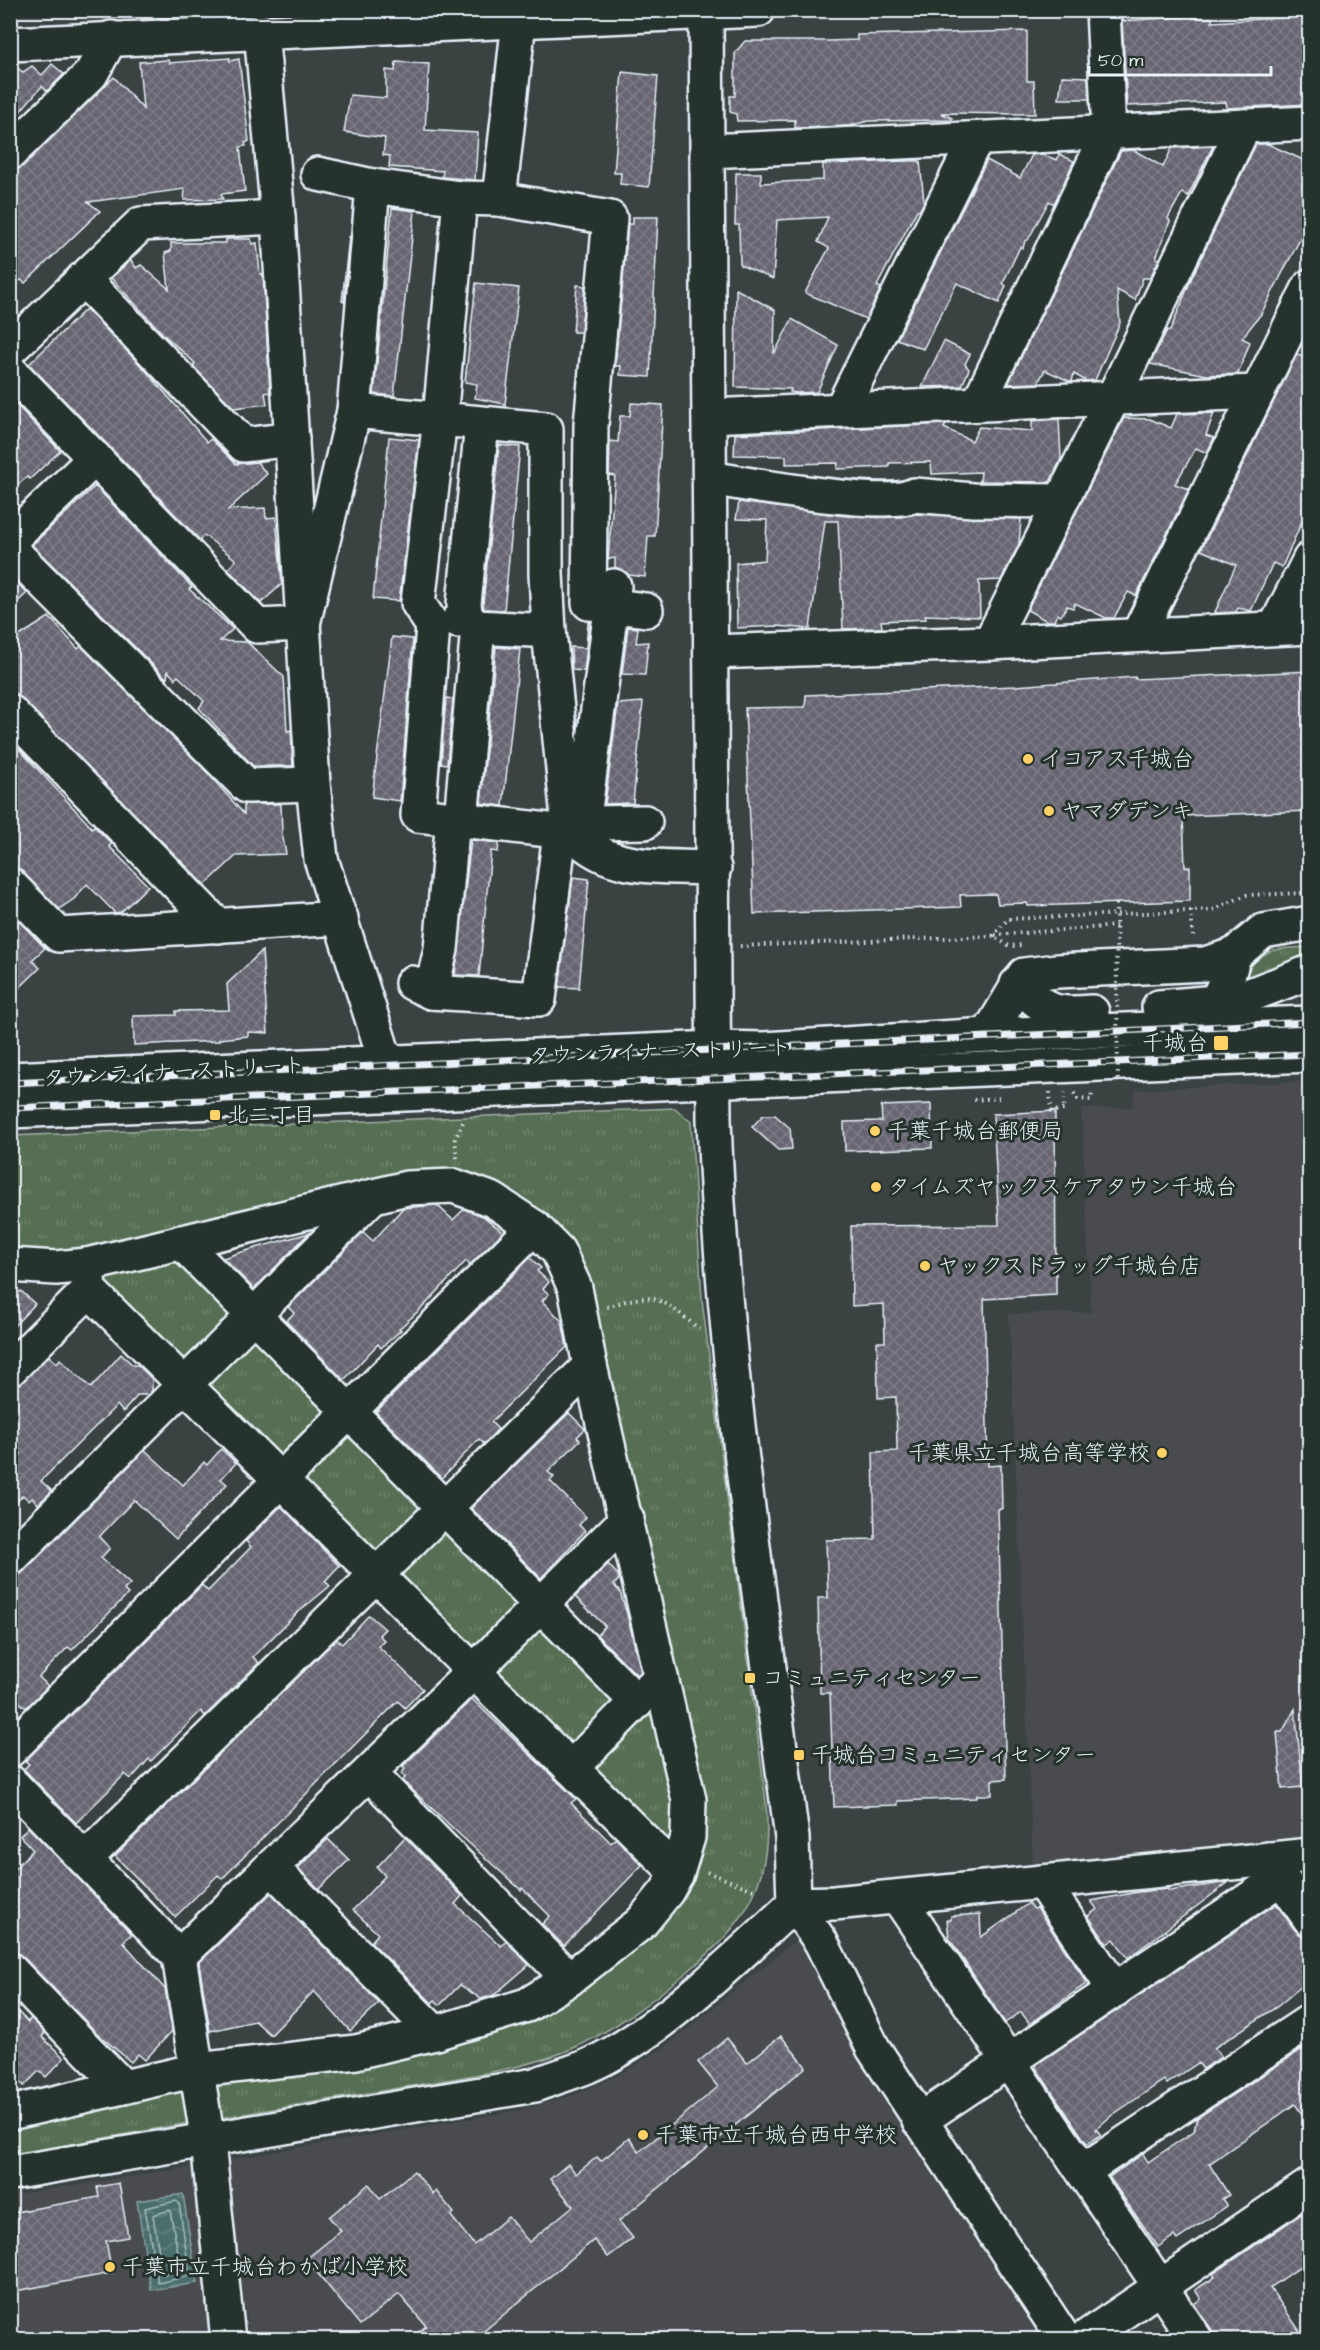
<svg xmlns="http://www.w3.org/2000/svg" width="1320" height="2350" font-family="'Architects Daughter','Klee One',sans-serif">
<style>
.built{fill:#484c50}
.grass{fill:url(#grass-tufts);stroke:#a0b0a5;stroke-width:1.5}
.park{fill:#576e52;stroke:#a0b0a5;stroke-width:1.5}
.water{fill:url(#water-waves);stroke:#89a2a4;stroke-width:1.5}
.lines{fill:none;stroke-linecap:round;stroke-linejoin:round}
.shore{stroke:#a8bdc0;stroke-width:1.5}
.building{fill:url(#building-cross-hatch);stroke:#e8f1f8;stroke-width:1.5}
.minor-casing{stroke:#e8f1f8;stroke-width:38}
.path{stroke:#e8f1f8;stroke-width:4;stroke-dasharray:1.5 4.5;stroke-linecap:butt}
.minor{stroke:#26332d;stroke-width:33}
.rail-casing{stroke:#e8f1f8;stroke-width:7}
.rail{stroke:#26332d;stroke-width:4.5;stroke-dasharray:14;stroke-linecap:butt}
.path-bridge{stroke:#e8f1f8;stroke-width:4;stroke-dasharray:1.5 4.5;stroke-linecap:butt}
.poi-dot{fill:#ffd166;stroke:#26332d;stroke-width:2}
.labels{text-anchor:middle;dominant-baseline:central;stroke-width:6;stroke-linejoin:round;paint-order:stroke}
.poi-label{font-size:22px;fill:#e8f1f8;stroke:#26332d;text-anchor:start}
.street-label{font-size:22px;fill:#e8f1f8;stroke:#26332d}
</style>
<defs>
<pattern id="grass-tufts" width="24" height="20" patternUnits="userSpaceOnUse" patternTransform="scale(1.5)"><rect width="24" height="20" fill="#576e52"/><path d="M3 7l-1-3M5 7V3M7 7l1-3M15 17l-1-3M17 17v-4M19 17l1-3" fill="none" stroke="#6f836c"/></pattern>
<pattern id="water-waves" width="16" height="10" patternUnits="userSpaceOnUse" patternTransform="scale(1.5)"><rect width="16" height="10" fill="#496e6c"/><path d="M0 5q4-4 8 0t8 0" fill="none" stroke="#638382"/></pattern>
<pattern id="building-cross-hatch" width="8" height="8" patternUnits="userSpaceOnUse" patternTransform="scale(1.5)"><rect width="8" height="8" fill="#676572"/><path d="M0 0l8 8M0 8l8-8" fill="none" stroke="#7d7c87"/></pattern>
</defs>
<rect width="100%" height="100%" fill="#3a4242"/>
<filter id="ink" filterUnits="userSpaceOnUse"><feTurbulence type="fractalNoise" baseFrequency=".0167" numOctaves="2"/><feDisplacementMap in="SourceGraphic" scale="12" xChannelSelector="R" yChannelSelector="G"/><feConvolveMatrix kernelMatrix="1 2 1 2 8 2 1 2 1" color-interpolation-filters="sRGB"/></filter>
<g filter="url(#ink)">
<g class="built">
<path d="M1309,1081V1839L1033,1869L1009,1314L1091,1312L1081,1109L1132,1107L1135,1090Z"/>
<path d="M803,1934L1052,2339H249L226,2160L520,2110L574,2095L617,2076L664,2048Z"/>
<path d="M196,2166L218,2339L11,2340V2195Z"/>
</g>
<g class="grass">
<path d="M1309,947V954L1237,987C1261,949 1266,949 1309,947Z"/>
<path d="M675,1108L691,1122L702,1300L766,1802C773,1883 747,1923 686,1973C652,2001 618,2027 578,2046C531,2068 479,2074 429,2083C359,2095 289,2106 219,2118L213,2092L221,2082L471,2038L698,1858L543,1215L499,1186L67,1253L11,1250L10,1136Z"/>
<path d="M187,1259L245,1315L189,1371L96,1281Z"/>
<path d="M257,1327L342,1411L275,1464L204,1380Z"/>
<path d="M349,1423L435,1507L383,1560L297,1483Z"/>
<path d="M447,1520L535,1604L481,1656L395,1571Z"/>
<path d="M544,1616L630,1702L576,1752L488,1668Z"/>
<path d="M648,1706L658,1708L672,1773L677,1846H663L588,1773Z"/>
<path d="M170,2088L181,2092L188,2123L11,2155V2126Z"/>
</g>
<path class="park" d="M141,11V10L293,11L142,19Z"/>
<path class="water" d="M183,2194L197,2283L151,2290L137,2201Z"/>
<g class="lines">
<g class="shore">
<path d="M176,2201L179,2203L190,2276L158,2283L145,2208Z"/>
<path d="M170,2210L181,2269L165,2274L162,2272L153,2215Z"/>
</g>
</g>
<g class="building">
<path d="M1193,16V18H1212V22L1310,16V104L1227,108L1226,102L1127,106L1122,21Z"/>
<path d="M1027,31V81H1034L1035,114L941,113L952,118V120L868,121L849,126L795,128V120L737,121L736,114L730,112V96H735V53L745,41H828L857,40V35Z"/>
<path d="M230,58V61L239,59L249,141L245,143L246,146L240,147L245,191L221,194L223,199L184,200L185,189L88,202L100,211L25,283L21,280L10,290V171L23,166L114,77L143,109L139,62L168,60L169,63Z"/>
<path d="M396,62L429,64L425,130L478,133L475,180L442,177L443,171L389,167L390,156L383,155L385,138L344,132L350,95L386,98V70L395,71Z"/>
<path d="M10,63L23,72L32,66L42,75L52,64L64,74L47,91L42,86L10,123Z"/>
<path d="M622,72L658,76L649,187L620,184L621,173H614Z"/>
<path d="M1062,76L1088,77L1089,99H1059Z"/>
<path d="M1256,144H1268L1310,163V220L1261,314L1242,338L1250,342L1238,374L1207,375L1150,364L1167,330L1170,331L1192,277Z"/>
<path d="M1213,146L1188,196L1182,193L1168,218L1170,221L1156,258L1159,259L1150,278H1143L1135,300L1117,290L1120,323L1095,380L1086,381L1074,374L1072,381H1069L1045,370L1038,383L1008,384L1121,151L1134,150L1163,167L1172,148Z"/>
<path d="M1041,154L1057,160L1059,154L1074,161L1054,204L1049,201L1028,240L1025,241L1023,248L1020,247L1003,283L1006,286L999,303L957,283L923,349L897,339L987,160L1020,178L1032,155Z"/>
<path d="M906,161H920L924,202L920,210H917L877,286L881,288L866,319L805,293L829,248L818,242L828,217L777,220L773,279L740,265L739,225H735L736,173H761V183L823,180V164Z"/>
<path d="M392,208L415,211L394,396L374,394Z"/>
<path d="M633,217H658L650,377L620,375L621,366H615L628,224H633Z"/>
<path d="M349,237H350L344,302L342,301Z"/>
<path d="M226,239H251L252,244L257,243L260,274H263L270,392L265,393L267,404L234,408L193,366L195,363L163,334L111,278L131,260L136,268L141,265L169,289L165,253L171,251V243H226Z"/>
<path d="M476,283L519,288L505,404L475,398L477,384L465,382Z"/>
<path d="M577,285L585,286L581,332H573Z"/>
<path d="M736,289L775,310L774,354L792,319L838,345L817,392L797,393L790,392L791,389L735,387Z"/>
<path d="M86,309L147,372L207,442L211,439L236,464L257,462L267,474L228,510L265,508L266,518L276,517L282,584L261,603L228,569L236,560L204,535L200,540L198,538L29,364Z"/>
<path d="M944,341L970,354L965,364L969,369L962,386L922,387Z"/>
<path d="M1297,354L1310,361V503L1282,567L1273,563L1251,611L1238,608L1236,612L1217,613L1215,612L1236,565L1201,550Z"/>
<path d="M10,398L60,451L30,479L27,477L10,492Z"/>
<path d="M631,403L663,405L655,536H648L645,577L629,575L615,567V558L608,559L615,476L609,475L610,441L618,442L620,416H630Z"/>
<path d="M1214,413L1206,435L1214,438L1207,453L1196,448L1175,484L1189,489L1136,596L1128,592L1114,618H1106L1075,603L1073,608L1067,606L1061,616L1057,614L1054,621H1047L1027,610L1124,418L1150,419L1171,428L1177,414Z"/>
<path d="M1059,419L1061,459L1050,482L980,481L981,472L932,474L931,462L889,463V467L837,469L838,463L786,464V456L734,455L735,434L946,424L944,428L972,441L979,427L1032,431V421Z"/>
<path d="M389,437L419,440L399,601L373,599Z"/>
<path d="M499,445L520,447L504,610L484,609L483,604Z"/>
<path d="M95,486L192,587L189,589L233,629L220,641L247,642L284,677L287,731L291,730L293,766H253L199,708L204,701L178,676L175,679L168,671L167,679L32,545Z"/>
<path d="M739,502L846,516L900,517L915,514L1021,519L1019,544L1001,580L979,581L980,617L925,615L926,619L881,621L882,628L843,629L838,521H825L810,629L777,626L737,628L736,563L765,560L767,520L736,519Z"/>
<path d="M10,576L27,593L10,609Z"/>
<path d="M49,617L78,649L81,646L203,768L244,814V804H281L282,833L286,854L236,856L205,885L10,688V642Z"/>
<path d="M588,622H590L584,671L572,670L571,647L586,648Z"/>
<path d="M628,627L638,628L636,643L648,642L645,675L622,674Z"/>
<path d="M392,637L413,639L400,801L372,797Z"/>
<path d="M496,647L520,649L503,806L481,803Z"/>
<path d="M1310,671V811L1183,816L1185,867H1190V901L1028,906L1027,903L998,904L996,894L960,895L961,907L754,914L745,708L805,707L806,695L1015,686L1135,677V679Z"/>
<path d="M446,698L453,699L447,764L441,763Z"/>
<path d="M643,702L633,803L605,804L618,704Z"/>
<path d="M10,739L92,828L94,826L112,844L109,846L148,886L121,912L115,913L87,884L74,899L59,909L23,872L10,865Z"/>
<path d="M471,840L499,843L498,852L491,851L479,976L455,975Z"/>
<path d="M573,877L589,879L579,988L559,987Z"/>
<path d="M10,912L45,948L32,960L40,968L10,997Z"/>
<path d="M262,951L268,1033L248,1032V1036L219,1039V1041L134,1045L133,1016L176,1015V1011L229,1010L227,984Z"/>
<path d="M931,1104L932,1148L845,1151L844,1122L882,1121L881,1106Z"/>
<path d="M1055,1111L1056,1295L984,1299L988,1466L1001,1465L1002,1509H998L1006,1779L992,1780V1795H977V1798L898,1801V1805L834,1807L830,1693H820L818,1598H828L826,1540L875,1539L873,1452L897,1451L896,1397L878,1398L877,1342H885L884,1304L852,1306L851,1226L999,1225L993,1114Z"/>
<path d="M763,1115H775L790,1128L792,1149L778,1150L752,1127Z"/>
<path d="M437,1205L453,1220L464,1209L483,1216L503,1232L470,1265L466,1261L426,1304L399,1329L401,1330L381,1348L378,1344L344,1380L286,1321L294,1313L288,1307L363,1232L373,1241L403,1208Z"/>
<path d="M309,1233L254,1289L223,1258L235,1254Z"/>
<path d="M530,1258L541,1268L537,1271L549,1282L543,1289L549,1294L542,1301L562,1321L567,1347L491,1422L498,1429L484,1444L479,1439L442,1478L376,1412Z"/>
<path d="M21,1291L35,1304L10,1330V1300Z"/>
<path d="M121,1354L133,1365H138L152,1379V1391L148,1395H138L123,1412L117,1405L41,1481L52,1491L38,1504L32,1498L29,1501L23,1495L10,1509V1465L21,1454L10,1444V1393L49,1356L57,1363L60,1359L91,1388Z"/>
<path d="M569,1413L585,1429L577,1437L580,1440L548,1472L554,1477L550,1481L586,1517L579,1525L585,1531L541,1578L471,1508Z"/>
<path d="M221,1449L236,1463L221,1479L227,1484L176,1539L134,1500L99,1537L110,1548L101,1558L130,1584L124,1590L128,1594L72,1650L68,1647L39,1677L48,1686L26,1708L10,1694V1581L23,1572L145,1450L183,1485L204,1462L207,1465Z"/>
<path d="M281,1506L339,1566L325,1581L330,1586L296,1614L253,1657L259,1663L205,1716L201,1711L151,1761L149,1759L131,1779L125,1774L76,1823L24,1769L29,1764L25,1761L202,1585L208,1591L251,1547L246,1541Z"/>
<path d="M608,1564L618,1575L619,1579L614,1585L620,1592L627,1614L641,1672L637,1675L597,1635L605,1626L575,1597Z"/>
<path d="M369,1615L385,1629L379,1635L384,1640L378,1646L423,1689L405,1708L398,1701L222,1879L218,1875L175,1917L115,1856L337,1639L342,1644Z"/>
<path d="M472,1699L576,1799L571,1803L611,1843L616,1838L642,1865L564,1946L542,1924L550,1916L522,1888L521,1890L460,1835L403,1781L405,1777L401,1774L405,1769L402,1767Z"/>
<path d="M1295,1709L1303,1787L1282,1789L1277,1732H1282Z"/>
<path d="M28,1827L132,1934L123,1942L165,1989L172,2031L145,2060L138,2054L131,2062L98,2034L23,1957L10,1952V1873L33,1850L20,1836Z"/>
<path d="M405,1837L462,1896L455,1904L501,1946L506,1941L529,1965L494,1995L481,1999L460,1985L440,2005L435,2000L432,2003L371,1942L378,1934L353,1910L385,1876L377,1867Z"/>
<path d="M328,1839L349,1860L319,1889L298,1868Z"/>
<path d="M1229,1882L1128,1958L1114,1939L1107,1944L1088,1916L1097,1909L1091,1901L1138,1892L1168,1889L1169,1891Z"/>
<path d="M271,1893L379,2003L350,2031L314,1991L271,2035L255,2021L210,2031L199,1963Z"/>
<path d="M1029,1903L1034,1909L1037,1908L1087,1983L1030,2024L1021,2012L1005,2023L949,1938L947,1920H951V1916L980,1914L981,1937Z"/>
<path d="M1276,1904L1295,1930L1310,1939V1979L1278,2006L1214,2048L1221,2057L1203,2069L1198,2063L1167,2084L1164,2080L1111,2116L1096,2129L1101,2135L1087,2144L1036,2068L1037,2064Z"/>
<path d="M10,2004L28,2022L31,2018L45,2033L42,2037L64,2058L46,2077L39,2071L24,2086L10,2072Z"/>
<path d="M781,2036L806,2067L619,2221L633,2238L608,2257L594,2240L473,2340H409L426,2326L399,2294L360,2325L306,2259L341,2231L329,2217L369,2184L380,2199L414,2171L433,2194L436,2191L454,2213L451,2216L474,2245L508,2217L529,2242L573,2206L550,2179L568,2164L576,2174L597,2157L601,2161L629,2138L639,2152L718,2087L698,2062L727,2038L747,2063Z"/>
<path d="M1310,2044V2125L1295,2104L1209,2164L1229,2195L1222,2199L1227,2206L1177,2240L1174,2236L1158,2247L1109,2177L1143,2154L1148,2162L1194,2131L1197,2118Z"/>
<path d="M119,2183L128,2237L106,2241L112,2273L10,2292V2213L99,2197L97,2187Z"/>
<path d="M1310,2208V2260L1270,2288L1306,2340H1215L1212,2330L1194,2304L1201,2299L1195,2290L1215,2277L1213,2274Z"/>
</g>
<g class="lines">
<g class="minor-casing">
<g id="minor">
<path d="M706,14L714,1119C722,1360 761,1599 792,1838L794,1904L821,1942L873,2048L1065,2340"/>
<path d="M261,31L278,217L313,784L321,859L386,1062"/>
<path d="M10,44L758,10"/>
<path d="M708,151L1310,123"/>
<path d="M10,153L91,74L111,38"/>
<path d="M318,174L373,186L460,198L499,199L610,218L591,425L589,603"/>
<path d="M460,198L440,419L418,603L433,626L418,815L566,832"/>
<path d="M499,199L519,21"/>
<path d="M83,279L244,445L292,439"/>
<path d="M10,349L141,224L278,217"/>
<path d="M10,371L257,626L303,624L354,411L373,186"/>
<path d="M978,404L1109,132L1103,10"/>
<path d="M842,408L976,139"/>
<path d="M354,411L546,429V574L549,631L569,828C605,874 660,865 714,868"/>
<path d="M709,416L1256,392"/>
<path d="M710,478C746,484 888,509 914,495L973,500L1060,501"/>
<path d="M10,540L95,458"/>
<path d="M10,549L247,786L313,784"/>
<path d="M591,603L646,610"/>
<path d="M466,619L464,604L482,424"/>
<path d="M458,621L466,619L478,627L549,631"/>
<path d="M1275,628L1310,559"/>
<path d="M1138,635L1310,286"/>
<path d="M990,643L1113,398L1244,126"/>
<path d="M711,652L990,643L1310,627"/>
<path d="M10,712L218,926"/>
<path d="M461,820L478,627"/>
<path d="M583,825L614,586"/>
<path d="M10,885L59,935L341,918"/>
<path d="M412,983L431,992L539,999L559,841L569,828L595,823L645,822"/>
<path d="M1017,984C1048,1011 1051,1016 1092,1012"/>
<path d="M431,992L441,949L453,819"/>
<path d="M1216,1002L1245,997L1310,972"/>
<path d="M1159,1007L1216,1002L1228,977L1234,955"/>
<path d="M988,1035L1024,975L1057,971L1205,964L1234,955L1263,931L1310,923"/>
<path d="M10,1079L715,1048L764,1049L988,1035L1310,1023"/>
<path d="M10,1111L1310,1055"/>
<path d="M181,1242L637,1702"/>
<path d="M10,1265L56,1268L87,1265L407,1188L454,1186L493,1200L534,1227L558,1251L575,1288L590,1366L689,1800L688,1837L677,1873L667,1891L641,1923L569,1979L527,2005L435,2033L356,2052L197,2070L10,2113"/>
<path d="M87,1265L89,1290L677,1873"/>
<path d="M10,1369L89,1290"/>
<path d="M10,1559L372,1197"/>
<path d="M10,1750L534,1227"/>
<path d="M571,1768L651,1687"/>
<path d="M369,1773L569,1979"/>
<path d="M10,1782L179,1956L208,2142L228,2340"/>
<path d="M85,1859L590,1366"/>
<path d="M1268,1859L1310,1919"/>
<path d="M271,1867L435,2033"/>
<path d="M1042,1882L1115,1990"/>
<path d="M898,1897L1196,2340"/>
<path d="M179,1956L474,1671L627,1519"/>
<path d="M10,1970L123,2087"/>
<path d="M919,2121L1281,1878"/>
<path d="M1083,2171L1310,2021"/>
<path d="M10,2173L535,2085C553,2078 571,2073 588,2066C658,2035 737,1957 794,1904L834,1903L1310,1855"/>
<path d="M1082,2340L1310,2185"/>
</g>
</g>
<g class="path">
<path d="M1191,911L1193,936"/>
<path d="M995,935L1117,926"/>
<path d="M993,936L1008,919L1213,910L1246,895L1305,893"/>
<path d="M740,946L993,936L1009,946L1021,945"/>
<path d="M1050,1092L1051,1111L1064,1110L1065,1092"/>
<path d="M1074,1093L1078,1099L1091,1100L1092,1092"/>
<path d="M974,1100L999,1098"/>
<path d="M457,1158L455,1139L464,1120"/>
<path d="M607,1307C655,1290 661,1298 699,1329"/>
<path d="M707,1872L756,1891"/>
</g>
<use href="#minor" class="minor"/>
<g class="rail-casing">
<g id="rail">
<path d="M10,1083L1310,1022"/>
<path d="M10,1108L1310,1054"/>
</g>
</g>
<use href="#rail" class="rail"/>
<path class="path-bridge" d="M1116,904L1118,1082"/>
</g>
</g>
<g class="poi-dot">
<circle cx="1028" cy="759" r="6"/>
<circle cx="1049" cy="811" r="6"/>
<rect x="1213" y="1035" width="16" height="16" rx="3"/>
<rect x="209" y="1109" width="12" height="12" rx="3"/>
<circle cx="875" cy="1131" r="6"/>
<circle cx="876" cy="1187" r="6"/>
<circle cx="925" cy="1266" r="6"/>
<circle cx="1162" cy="1453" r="6"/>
<rect x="744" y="1672" width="12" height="12" rx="3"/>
<rect x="793" y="1749" width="12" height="12" rx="3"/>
<circle cx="643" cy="2135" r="6"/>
<circle cx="110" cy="2267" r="6"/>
</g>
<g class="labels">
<g class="poi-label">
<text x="1040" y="759">イコアス千城台</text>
<text x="1061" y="811">ヤマダデンキ</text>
<text x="1208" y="1043" text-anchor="end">千城台</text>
<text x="227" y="1115">北二丁目</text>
<text x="887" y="1131">千葉千城台郵便局</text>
<text x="888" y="1187">タイムズヤックスケアタウン千城台</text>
<text x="937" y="1266">ヤックスドラッグ千城台店</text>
<text x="1150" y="1453" text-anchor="end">千葉県立千城台高等学校</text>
<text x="762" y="1678">コミュニティセンター</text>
<text x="811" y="1755">千城台コミュニティセンター</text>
<text x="655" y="2135">千葉市立千城台西中学校</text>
<text x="122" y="2267">千葉市立千城台わかば小学校</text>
</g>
<g class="street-label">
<text transform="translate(660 1052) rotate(-2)">タウンライナーストリート</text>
<text transform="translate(174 1072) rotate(-3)">タウンライナーストリート</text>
</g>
</g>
<rect width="1320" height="2350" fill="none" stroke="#26332d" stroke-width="36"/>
<rect x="18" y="18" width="1284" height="2314" fill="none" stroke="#e8f1f8" stroke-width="2" filter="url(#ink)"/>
<path d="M1089 66v9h182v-9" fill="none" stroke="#e8f1f8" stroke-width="3"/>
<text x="1098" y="66" font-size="18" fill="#e8f1f8" stroke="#26332d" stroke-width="4.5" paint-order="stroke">50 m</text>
</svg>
